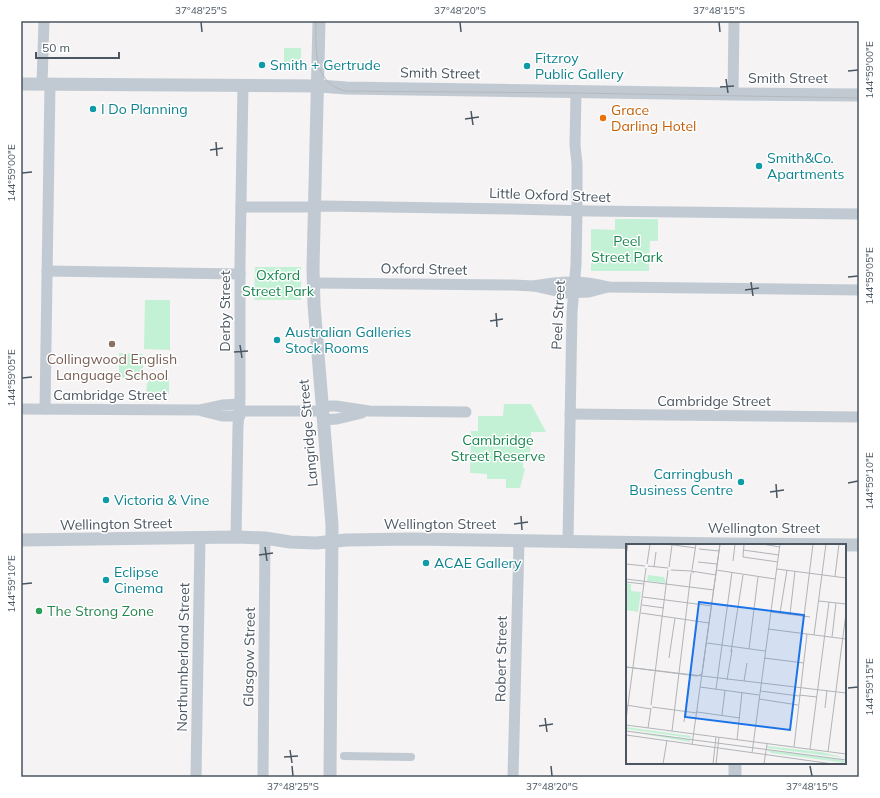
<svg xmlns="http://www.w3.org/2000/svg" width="880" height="798" font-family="Mulish,sans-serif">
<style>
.green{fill:#c3f1d5}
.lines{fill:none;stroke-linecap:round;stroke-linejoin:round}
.pedestrian{stroke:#c1cad2;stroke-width:8}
.minor{stroke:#c1cad2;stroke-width:11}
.tertiary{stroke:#c1cad2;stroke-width:13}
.tram{stroke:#b5b8bd;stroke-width:1}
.ticks{fill:none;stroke:#4a5661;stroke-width:1.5}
.culture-dot{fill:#0f9aa8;stroke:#fff;stroke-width:1.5}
.food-dot{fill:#e8710a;stroke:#fff;stroke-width:1.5}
.education-dot{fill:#8d6e63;stroke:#fff;stroke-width:1.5}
.leisure-dot{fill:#2e9e5b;stroke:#fff;stroke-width:1.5}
.labels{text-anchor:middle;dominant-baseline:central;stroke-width:3;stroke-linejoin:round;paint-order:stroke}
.culture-label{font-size:14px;fill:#0d838f;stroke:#fff;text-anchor:start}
.street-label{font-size:14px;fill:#4a5661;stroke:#fff}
.food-label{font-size:14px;fill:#c56008;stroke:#fff;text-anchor:start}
.park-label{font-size:14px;fill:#17864f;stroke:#fff}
.education-label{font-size:14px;fill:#785e54;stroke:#fff}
.leisure-label{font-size:14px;fill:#27864d;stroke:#fff;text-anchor:start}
.inset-road{fill:none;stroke:#b1b4b9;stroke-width:1}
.view{fill:#1a73e8;fill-opacity:0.15;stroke:#1a73e8;stroke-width:2}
.inset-edge{fill:none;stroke:#4a5661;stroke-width:2}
.neatline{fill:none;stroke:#4a5661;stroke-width:1.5}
.ticks-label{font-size:10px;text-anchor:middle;fill:#4a5661}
</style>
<rect width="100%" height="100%" fill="#f5f3f3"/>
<g class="green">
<rect x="284" y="48" width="17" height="22"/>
<path d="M615,219H658V241H650L649,271H591V229L615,230Z"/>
<path d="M255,267H301V300H254Z"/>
<path d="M145,300H170V350L144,349Z"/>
<path d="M119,353L143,354V378H119Z"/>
<path d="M151,376L169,377V394H146L147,384Z"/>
<path d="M504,404H531L546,432H531L530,458H523V468L525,469L520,488H506V479H487V474L470,473L471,431H478V416H503Z"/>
</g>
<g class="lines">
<path class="pedestrian" d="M344,756L411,757"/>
<g class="minor">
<path d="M42,84L44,21"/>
<path d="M733,94L734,21"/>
<path d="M241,207H315L323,206L512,209L590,211L859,214"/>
<path d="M47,271L240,274"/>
<path d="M314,283L513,285L534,286L565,293L589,292L608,287"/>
<path d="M534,286C562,281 580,280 609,287L859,290"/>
<path d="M322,406H336L369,411L466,412"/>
<path d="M21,409L199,410L222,405L240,404"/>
<path d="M45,409L50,84"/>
<path d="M202,411L222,416H240"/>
<path d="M240,411H322"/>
<path d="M570,414L859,417"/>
<path d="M323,420L337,419L362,413"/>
<path d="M236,537L238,426L240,397V261L243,85"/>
<path d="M568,541L572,312L576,265L577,211V164L575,145L576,91"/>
<path d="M196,777L200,538"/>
<path d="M263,777L265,538"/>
<path d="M513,777L519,541"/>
</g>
<g class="tertiary">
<path d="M319,21L313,268L314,305L332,525L330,777"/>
<path d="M21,84L319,86L346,88L733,94L859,95"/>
<path d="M21,540L236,537L265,538L290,542L316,543L346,540L412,539L723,544L859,545"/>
<path d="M735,763V777"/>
</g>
<path class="tram" d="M316,21C316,49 312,82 345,91L577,93L859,98"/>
</g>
<path class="ticks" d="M201,22L202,32M460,22L461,32M719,22L720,32M848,71L858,70M726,79L728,93M720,87L734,86M471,111L473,125M465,119L479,117M216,142L217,156M210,150L223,148M22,173L32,172M848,277L858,276M751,282L753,296M745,290L759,288M496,313L497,327M490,321L503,319M240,345L242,358M234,352L248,351M22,378L32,377M848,483L858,481M776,484L777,498M770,492L784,490M521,516L522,530M514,524L528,522M265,547L267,561M259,555L273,553M22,584L32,583M848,688L858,687M545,718L547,732M539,726L553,724M290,750L292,763M284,757L298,756M292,766L293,776M551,766L552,776M810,766L812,776"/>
<g class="culture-dot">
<circle cx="262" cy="65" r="4"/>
<circle cx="527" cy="66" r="4"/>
<circle cx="93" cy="109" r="4"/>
<circle cx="759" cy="166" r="4"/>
<circle cx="277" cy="340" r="4"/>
<circle cx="741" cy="482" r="4"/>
<circle cx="106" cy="500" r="4"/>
<circle cx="426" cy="563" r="4"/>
<circle cx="106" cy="580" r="4"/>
</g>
<circle class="food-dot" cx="603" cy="118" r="4"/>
<circle class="education-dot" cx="112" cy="344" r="4"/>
<circle class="leisure-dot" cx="39" cy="611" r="4"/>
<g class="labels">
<g class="culture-label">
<text x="535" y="58">Fitzroy<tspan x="535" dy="16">Public Gallery</tspan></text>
<text x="270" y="65">Smith + Gertrude</text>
<text x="101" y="109">I Do Planning</text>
<text x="767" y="158">Smith&amp;Co.<tspan x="767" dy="16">Apartments</tspan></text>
<text x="285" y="332">Australian Galleries<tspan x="285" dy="16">Stock Rooms</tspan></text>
<text x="733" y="474" text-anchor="end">Carringbush<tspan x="733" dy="16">Business Centre</tspan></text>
<text x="114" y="500">Victoria &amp; Vine</text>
<text x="434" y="563">ACAE Gallery</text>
<text x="114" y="572">Eclipse<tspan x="114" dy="16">Cinema</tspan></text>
</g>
<g class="street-label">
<text transform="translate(440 73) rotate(1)">Smith Street</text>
<text x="788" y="78">Smith Street</text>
<text transform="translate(550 195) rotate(2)">Little Oxford Street</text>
<text transform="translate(424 269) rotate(1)">Oxford Street</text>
<text transform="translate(225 311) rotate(-90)">Derby Street</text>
<text transform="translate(558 315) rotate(-87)">Peel Street</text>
<text x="110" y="395">Cambridge Street</text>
<text x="714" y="401">Cambridge Street</text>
<text transform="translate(308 433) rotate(-95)">Langridge Street</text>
<text transform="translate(116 524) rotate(-1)">Wellington Street</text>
<text x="440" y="524">Wellington Street</text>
<text x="764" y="528">Wellington Street</text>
<text transform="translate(183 657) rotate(-89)">Northumberland Street</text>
<text transform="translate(249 657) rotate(-89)">Glasgow Street</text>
<text transform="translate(501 659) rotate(-89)">Robert Street</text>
</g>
<g class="food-label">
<text x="611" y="110">Grace<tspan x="611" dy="16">Darling Hotel</tspan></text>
</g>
<g class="park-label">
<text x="627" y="241">Peel<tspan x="627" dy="16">Street Park</tspan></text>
<text x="278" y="275">Oxford<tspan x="278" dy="16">Street Park</tspan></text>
<text x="498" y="440">Cambridge<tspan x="498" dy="16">Street Reserve</tspan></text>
</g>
<g class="education-label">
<text x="112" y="359">Collingwood English<tspan x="112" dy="16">Language School</tspan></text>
</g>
<g class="leisure-label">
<text x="47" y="611">The Strong Zone</text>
</g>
</g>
<g transform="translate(626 544)">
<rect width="220" height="220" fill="#f5f3f3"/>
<path d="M22,31L38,33L40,39L21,37ZM0,39L5,40V47L15,48L12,68L0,66ZM0,183L65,192V194L0,185ZM0,187L57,194L64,196V198ZM141,202L195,208L220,214L141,204ZM141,206L217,216L220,219L145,209Z" fill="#c3f1d5"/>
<path class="inset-road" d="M40,0L70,4M118,0L117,13L152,18M136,0L154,3M73,5L93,7M117,6L153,11M0,12L2,0M107,17L109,0M72,18L91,20M0,20L19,22M21,20L24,0M22,22L42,24M28,23L30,8M43,23L46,1M151,25L220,34M45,26L65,27M66,26L70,0M90,26L149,35M68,29L65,27L90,31M209,32L213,0M0,35L88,46M0,38L18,40M17,53L86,62M193,57L220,60M16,61L38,64M145,68L184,73M15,69L83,79M154,69L161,26M164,70L169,27M178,72L187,0M142,85L220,95M188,91L200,0M206,93L210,59M81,99L139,107M123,105L132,33M105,108L117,31M43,114L49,74M138,114L178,119M0,123L220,149M0,123L71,132L76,130L94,0M101,136L106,106M118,137L121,119M74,143L133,151M90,145L106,28M134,147L173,152M173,151L191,153M133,155L172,161M0,161L25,165M25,161L42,26M26,163L71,169M199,164L201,146M71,168L114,174M96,171L99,146M0,176L20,24M58,178L71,77M0,181L220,210M22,184L25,164M0,187L220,216M46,187L65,29M0,191L207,220M111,196L116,148M66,201L94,0M168,203L181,90M184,205L203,58M202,208L220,69M126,209L154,0M37,220L41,196M87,220L90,193M90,220L93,193M138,220L141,200"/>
<path class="view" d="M73,58L178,71L164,186L59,173Z"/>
<rect width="220" height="220" class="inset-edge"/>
</g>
<rect width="880" height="798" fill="none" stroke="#ffffff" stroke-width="44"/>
<path d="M36 52v6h83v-6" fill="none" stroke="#4a5661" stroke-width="2"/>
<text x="42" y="52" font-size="12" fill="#4a5661" stroke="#ffffff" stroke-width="3" paint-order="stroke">50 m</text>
<rect x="22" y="22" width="836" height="754" class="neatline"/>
<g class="ticks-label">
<text x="201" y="14">37°48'25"S</text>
<text x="460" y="14">37°48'20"S</text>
<text x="719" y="14">37°48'15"S</text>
<text transform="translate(869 70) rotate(-90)" y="4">144°59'00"E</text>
<text transform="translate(11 173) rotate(-90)" y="4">144°59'00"E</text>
<text transform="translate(869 276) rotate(-90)" y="4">144°59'05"E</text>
<text transform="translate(11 378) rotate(-90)" y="4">144°59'05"E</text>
<text transform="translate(869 481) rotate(-90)" y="4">144°59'10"E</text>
<text transform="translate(11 584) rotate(-90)" y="4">144°59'10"E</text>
<text transform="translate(869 687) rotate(-90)" y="4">144°59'15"E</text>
<text x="293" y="790">37°48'25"S</text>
<text x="552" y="790">37°48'20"S</text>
<text x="812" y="790">37°48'15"S</text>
</g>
</svg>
